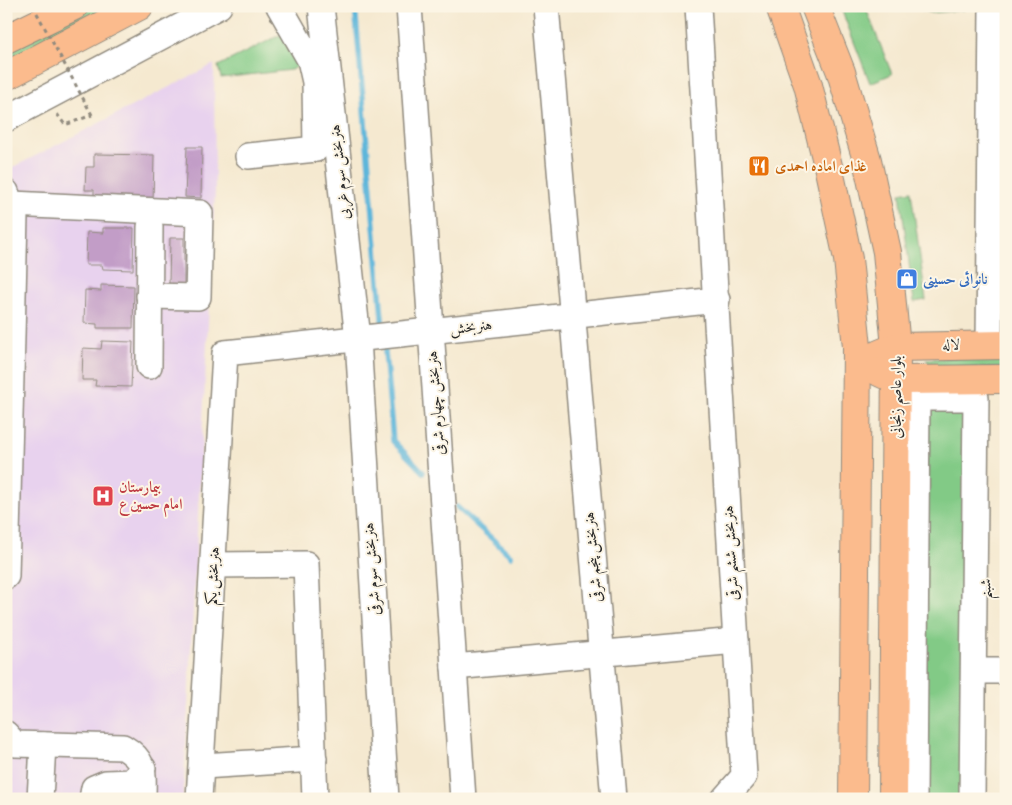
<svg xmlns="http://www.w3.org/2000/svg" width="1012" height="805" font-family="'IM FELL Double Pica',Amiri,serif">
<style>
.built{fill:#e8d2ee}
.green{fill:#82ca86;stroke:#567a58}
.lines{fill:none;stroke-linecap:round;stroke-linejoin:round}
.stream{stroke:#5db6da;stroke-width:5.5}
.building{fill:#c29dc7}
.minor-casing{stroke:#908a7e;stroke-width:28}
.major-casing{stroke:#908a7e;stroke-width:30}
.path{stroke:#908a7e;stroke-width:3;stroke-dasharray:4 4;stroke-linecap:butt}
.minor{stroke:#fff;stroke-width:25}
.major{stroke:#fbbb8d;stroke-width:28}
.path-bridge{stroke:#908a7e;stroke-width:3;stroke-dasharray:4 4;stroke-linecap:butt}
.labels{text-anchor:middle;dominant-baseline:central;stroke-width:4;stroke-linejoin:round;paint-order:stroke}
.food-label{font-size:15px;font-weight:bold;fill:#c56008;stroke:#fcf5e5;text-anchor:start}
.street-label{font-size:15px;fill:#2b2b2b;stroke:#fcf5e5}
.shop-label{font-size:15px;font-weight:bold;fill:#366cbe;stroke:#fcf5e5;text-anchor:start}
.health-label{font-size:15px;font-weight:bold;fill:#be3a42;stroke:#fcf5e5;text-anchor:start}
</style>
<rect width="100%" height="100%" fill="#fcf5e5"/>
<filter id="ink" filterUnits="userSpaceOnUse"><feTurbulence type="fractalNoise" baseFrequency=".02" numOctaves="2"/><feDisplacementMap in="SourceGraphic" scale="10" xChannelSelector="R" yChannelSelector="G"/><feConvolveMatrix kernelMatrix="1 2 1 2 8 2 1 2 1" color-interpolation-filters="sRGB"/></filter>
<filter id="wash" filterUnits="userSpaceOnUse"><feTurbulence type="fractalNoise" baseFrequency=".0096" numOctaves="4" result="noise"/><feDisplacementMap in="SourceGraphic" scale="20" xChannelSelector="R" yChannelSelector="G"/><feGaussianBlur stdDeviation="1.12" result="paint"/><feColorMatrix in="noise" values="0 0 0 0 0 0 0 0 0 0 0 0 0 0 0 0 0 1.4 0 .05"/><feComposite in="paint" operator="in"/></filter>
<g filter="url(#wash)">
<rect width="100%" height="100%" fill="#f5e9d0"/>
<path class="built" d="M214,64L215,192L183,799H6V171Z"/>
<g class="green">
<path d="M88,6H116L6,63V49Z"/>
<path d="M840,6H865L892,74L870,83Z"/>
<path d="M913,6H964V10L931,13Z"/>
<path d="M284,33L302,64L291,70L221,78L218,66Z"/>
<path d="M911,191L926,300L914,302L900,193Z"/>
<path d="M1006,355V368H932L926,359Z"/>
<path d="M927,406H971L967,799H923Z"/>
</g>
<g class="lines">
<g class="stream">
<path d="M355,6L383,329"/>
<path d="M384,341L393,441L423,472"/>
<path d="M457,507L511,556"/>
</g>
</g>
<g id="blocks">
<g class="building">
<path d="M187,147H202L201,198L185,197Z"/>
<path d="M94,154L154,155L153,201L94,199V190H85L86,167H94Z"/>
<path d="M103,228H134L133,270L103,269L102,265H86L87,232L103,233Z"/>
<path d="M170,238H184V285L169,284Z"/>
<path d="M101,285L134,286L133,328H97V324L84,323L85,290L101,291Z"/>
<path d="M102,341L133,342L131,387L95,386L96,380H82L83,348L101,349Z"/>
</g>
</g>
</g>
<g filter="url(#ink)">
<use href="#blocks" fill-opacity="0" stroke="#908a7e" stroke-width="1"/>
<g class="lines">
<g class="minor-casing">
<g id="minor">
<path d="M321,6L358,339L386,799"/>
<path d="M409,6L463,799"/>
<path d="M546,6L614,799"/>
<path d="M698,6L744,776L724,799"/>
<path d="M6,119L219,6"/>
<path d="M248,156L316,149L315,82L310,60L279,6"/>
<path d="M6,192L15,216L6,576"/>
<path d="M12,204L200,213L198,297L149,296"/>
<path d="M989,344L992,6"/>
<path d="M149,366L150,227"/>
<path d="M214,565L306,564L315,799"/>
<path d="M454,667L736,641"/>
<path d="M985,671H1006"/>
<path d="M6,734L15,744L123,747C147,761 143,773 143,799"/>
<path d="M203,766L314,759"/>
<path d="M40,799L43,745"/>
<path d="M92,799L94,788L106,783L132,782L143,768"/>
<path d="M199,799L225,353L717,300"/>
<path d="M914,799L917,398H976L972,799"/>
</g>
</g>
<g class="major-casing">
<g id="major">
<path d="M780,6L808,85L829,170L848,259L857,347L853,799"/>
<path d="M815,6L841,72L867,160L887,252L896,347L893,799"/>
<path d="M6,39L74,6"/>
<path d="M6,76L139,6"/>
<path d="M879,354L896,347L1006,345"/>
<path d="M879,372L896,380L1006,379"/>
</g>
</g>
<path class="path" d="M57,114L65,125L92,115"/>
<use href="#minor" class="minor"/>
<use href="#major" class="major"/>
<path class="path-bridge" d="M33,6L92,115"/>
</g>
</g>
<defs>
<g id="restaurant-square" transform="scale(1.125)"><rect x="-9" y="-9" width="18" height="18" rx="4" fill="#e8710a" stroke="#fcf5e5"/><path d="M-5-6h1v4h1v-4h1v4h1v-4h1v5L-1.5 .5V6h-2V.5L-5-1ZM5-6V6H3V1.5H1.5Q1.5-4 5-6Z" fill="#fff"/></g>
<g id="shop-square" transform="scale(1.125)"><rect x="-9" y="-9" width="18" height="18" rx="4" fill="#3f7fe0" stroke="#fcf5e5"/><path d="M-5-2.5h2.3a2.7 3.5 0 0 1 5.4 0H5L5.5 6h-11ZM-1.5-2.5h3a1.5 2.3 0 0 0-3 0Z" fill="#fff"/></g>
<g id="hospital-square" transform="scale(1.125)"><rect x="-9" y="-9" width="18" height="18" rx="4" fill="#e0444e" stroke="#fcf5e5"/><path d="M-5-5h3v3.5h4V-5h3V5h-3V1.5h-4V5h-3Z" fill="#fff"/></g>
</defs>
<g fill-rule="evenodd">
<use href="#restaurant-square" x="759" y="166"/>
<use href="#shop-square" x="907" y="279"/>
<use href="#hospital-square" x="103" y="496"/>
</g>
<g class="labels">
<g class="food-label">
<text x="775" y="166">غذای اماده احمدی</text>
</g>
<g class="street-label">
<text transform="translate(340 172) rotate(-96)">هنربخش سوم غربی</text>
<text transform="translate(471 327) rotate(-6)">هنربخش</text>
<text transform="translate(951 345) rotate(-2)">لاله</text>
<text transform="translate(896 397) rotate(-90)">بلوار عاصم زنجانی</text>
<text transform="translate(436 403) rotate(-94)">هنربخش چهارم شرقی</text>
<text transform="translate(731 553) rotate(-93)">هنربخش ششم شرقی</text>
<text transform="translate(593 557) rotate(-95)">هنربخش پنجم شرقی</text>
<text transform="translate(372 569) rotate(-94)">هنربخش سوم شرقی</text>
<text transform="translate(213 576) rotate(-87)">هنربخش یکم</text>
<text transform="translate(986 589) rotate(-89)">شبنم</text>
</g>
<g class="shop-label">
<text x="923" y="279">نانوائی حسینی</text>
</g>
<g class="health-label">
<text x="119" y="487">بیمارستان<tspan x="119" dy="17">امام حسین ع</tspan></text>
</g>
</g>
<rect width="1012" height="805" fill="none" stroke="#fcf5e5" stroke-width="25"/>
</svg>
